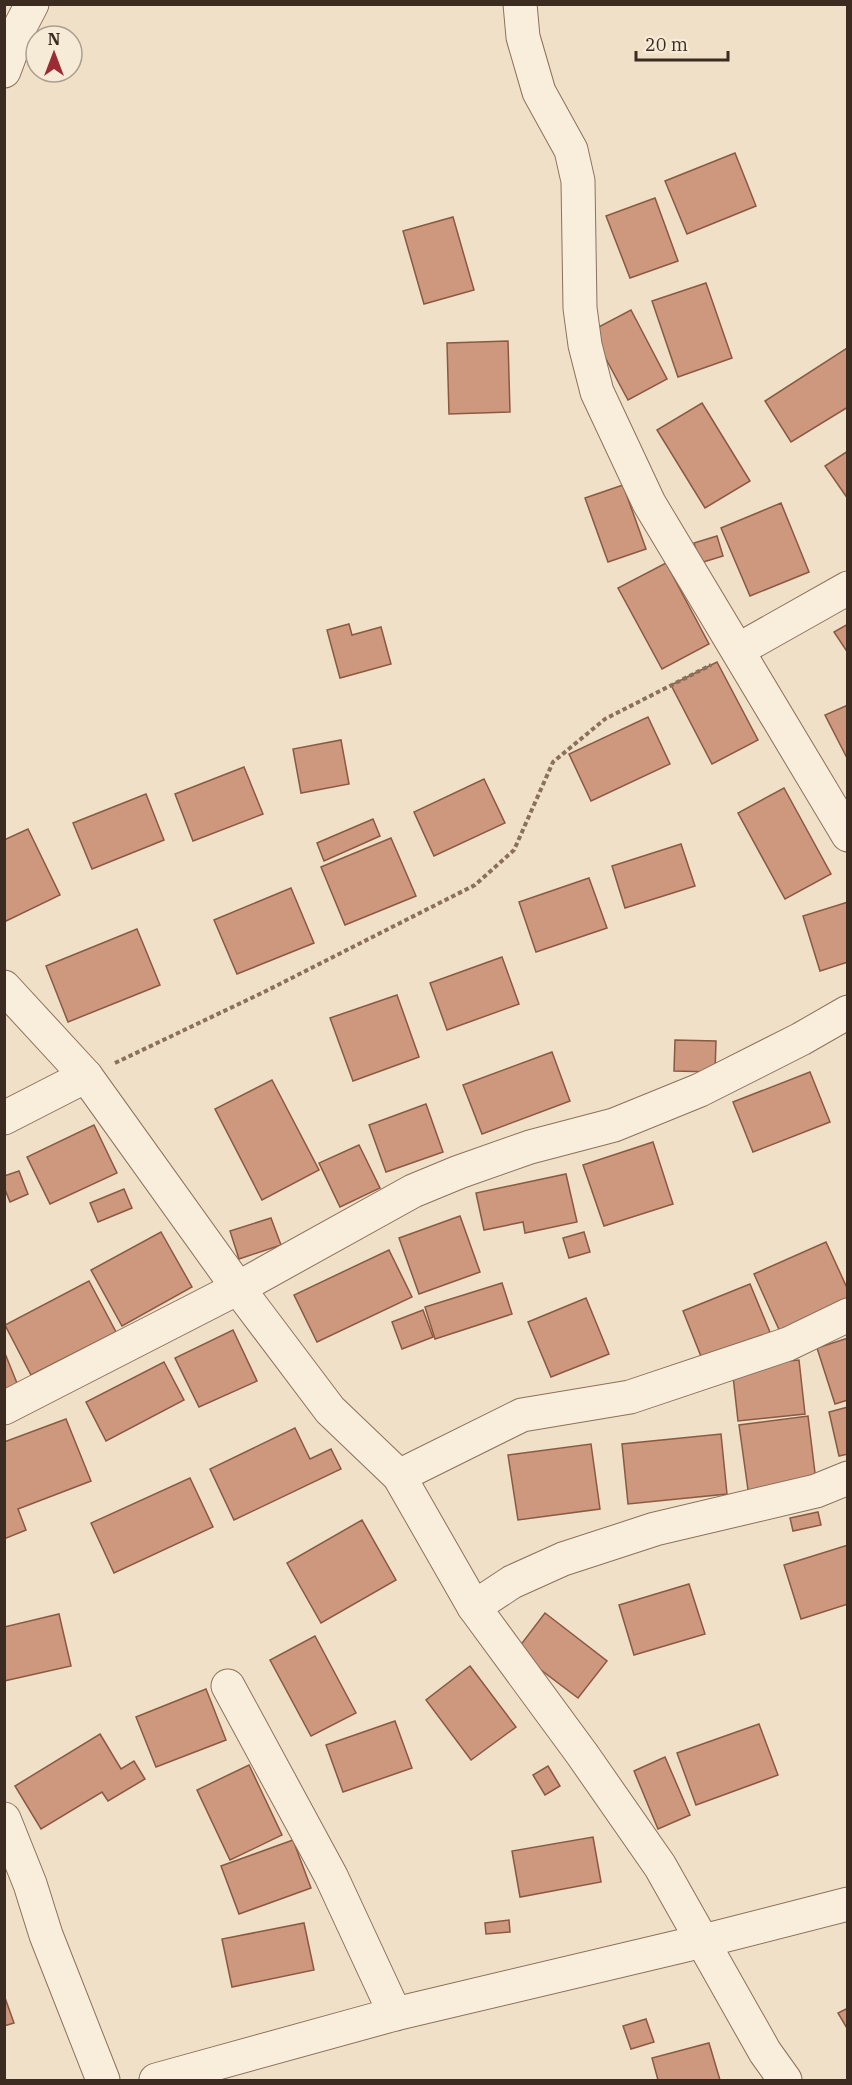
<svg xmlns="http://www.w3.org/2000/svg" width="852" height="2085" font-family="'IBM Plex Serif',serif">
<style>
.building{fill:#cd987d;stroke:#8b5942;stroke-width:1.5}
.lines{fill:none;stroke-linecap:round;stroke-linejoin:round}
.minor-casing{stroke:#8b715c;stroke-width:35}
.path{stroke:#8b715c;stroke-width:4;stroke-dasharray:4.5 3;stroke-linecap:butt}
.minor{stroke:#f9eedb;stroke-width:33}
</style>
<rect width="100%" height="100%" fill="#efe0c7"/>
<g class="building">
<path d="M735,153L756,206L687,234L665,181Z"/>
<path d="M655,198L678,261L630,278L606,216Z"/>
<path d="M453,217L474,290L424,304L403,231Z"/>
<path d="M706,283L732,358L678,377L652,301Z"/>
<path d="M631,310L667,379L628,400L591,331Z"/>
<path d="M508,341L510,412L449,414L447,343Z"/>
<path d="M847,348L848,407L791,442L765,401Z"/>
<path d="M702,403L750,481L705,508L657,430Z"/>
<path d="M848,451V499L825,466Z"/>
<path d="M623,485L646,549L608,562L585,498Z"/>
<path d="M781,503L809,572L750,596L721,528Z"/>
<path d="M717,536L723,556L700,563L694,543Z"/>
<path d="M666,563L709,644L662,669L618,588Z"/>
<path d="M349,624L352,635L381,627L391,664L340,678L327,630Z"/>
<path d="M848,624V653L834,632Z"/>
<path d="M717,662L758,740L712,764L671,685Z"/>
<path d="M848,705V760L825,715Z"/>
<path d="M648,717L670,764L591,801L569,754Z"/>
<path d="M341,740L349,784L301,793L293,749Z"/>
<path d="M244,767L263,814L193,841L175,794Z"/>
<path d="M484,779L505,823L434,856L414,812Z"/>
<path d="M784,788L831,874L785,899L738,813Z"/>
<path d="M146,794L164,840L92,869L73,823Z"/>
<path d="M373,819L380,836L324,861L317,843Z"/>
<path d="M28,829L60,895L4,922V840Z"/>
<path d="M391,838L416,896L345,925L321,867Z"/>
<path d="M681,844L695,886L625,908L612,866Z"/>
<path d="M589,878L607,928L536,952L519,902Z"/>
<path d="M291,888L314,943L237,974L214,920Z"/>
<path d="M848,902V962L820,971L803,916Z"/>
<path d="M137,929L160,985L68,1022L46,966Z"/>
<path d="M502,957L519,1004L447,1030L430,983Z"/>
<path d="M397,995L419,1057L353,1081L330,1018Z"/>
<path d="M675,1040L716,1041L715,1072L674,1071Z"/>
<path d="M552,1052L570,1101L482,1134L463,1085Z"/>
<path d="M810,1072L830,1122L753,1152L733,1102Z"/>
<path d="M272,1080L319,1170L262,1200L215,1109Z"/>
<path d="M426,1104L443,1152L386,1172L369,1125Z"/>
<path d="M94,1125L117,1173L50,1204L27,1157Z"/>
<path d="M653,1142L673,1204L604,1226L583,1165Z"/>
<path d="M359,1145L380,1188L340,1207L319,1163Z"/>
<path d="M19,1171L28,1194L10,1202L4,1187V1176Z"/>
<path d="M566,1174L577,1222L525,1233L523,1222L484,1230L476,1193Z"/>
<path d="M124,1189L132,1208L98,1222L90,1203Z"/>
<path d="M460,1216L480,1272L419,1294L399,1238Z"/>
<path d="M271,1218L281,1245L239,1259L230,1231Z"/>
<path d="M161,1232L192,1287L122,1326L91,1270Z"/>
<path d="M584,1232L590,1252L569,1258L563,1238Z"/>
<path d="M826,1242L848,1290V1304L781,1334L754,1274Z"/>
<path d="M389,1250L412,1297L317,1342L294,1295Z"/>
<path d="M89,1281L116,1332L31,1375L5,1325Z"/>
<path d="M502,1283L512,1314L435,1339L425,1307Z"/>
<path d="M750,1284L772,1337L704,1364L683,1311Z"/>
<path d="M586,1298L609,1354L551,1377L528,1322Z"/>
<path d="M423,1310L433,1337L402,1349L392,1322Z"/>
<path d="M233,1330L257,1381L199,1407L175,1358Z"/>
<path d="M848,1338V1400L835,1404L817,1348Z"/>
<path d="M4,1351L19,1388L4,1394Z"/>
<path d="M799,1360L805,1414L738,1421L732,1367Z"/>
<path d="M164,1362L184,1400L106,1441L86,1402Z"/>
<path d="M848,1407V1454L839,1456L829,1412Z"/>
<path d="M808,1416L816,1481L748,1490L739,1425Z"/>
<path d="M66,1419L91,1481L18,1509L26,1530L4,1539V1442Z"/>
<path d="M295,1428L310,1459L331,1449L341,1469L234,1520L210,1469Z"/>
<path d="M721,1434L727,1494L628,1504L622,1444Z"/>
<path d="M591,1444L600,1509L518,1520L508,1455Z"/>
<path d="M190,1478L213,1527L114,1573L91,1523Z"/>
<path d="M818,1512L821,1525L793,1531L790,1518Z"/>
<path d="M362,1520L396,1580L321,1623L287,1563Z"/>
<path d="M848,1545V1604L801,1619L784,1565Z"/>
<path d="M689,1584L705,1634L634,1655L619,1605Z"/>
<path d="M545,1613L607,1661L578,1698L516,1651Z"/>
<path d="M59,1614L71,1666L4,1681V1627Z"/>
<path d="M315,1636L356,1713L311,1736L270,1660Z"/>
<path d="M470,1666L516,1727L471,1760L426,1700Z"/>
<path d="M206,1689L226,1740L156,1767L136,1717Z"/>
<path d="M395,1721L412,1768L343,1792L326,1745Z"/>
<path d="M759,1724L778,1775L696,1805L677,1753Z"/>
<path d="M100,1734L121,1769L134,1761L145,1779L108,1801L102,1792L41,1829L15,1786Z"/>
<path d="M665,1757L690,1815L658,1829L634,1771Z"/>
<path d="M249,1765L282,1835L230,1860L197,1790Z"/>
<path d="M548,1766L560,1786L545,1795L533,1775Z"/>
<path d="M593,1837L601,1882L520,1897L512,1851Z"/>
<path d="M293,1840L311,1888L239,1914L221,1866Z"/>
<path d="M509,1920L510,1932L486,1934L485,1923Z"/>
<path d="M304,1923L314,1970L232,1987L222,1939Z"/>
<path d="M4,1995L14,2023L4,2026Z"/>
<path d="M848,2008V2030L838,2013Z"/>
<path d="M646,2019L654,2042L631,2049L623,2026Z"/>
<path d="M709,2043L720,2080H658L652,2058Z"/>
</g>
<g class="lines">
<g class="minor-casing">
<g id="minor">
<path d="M520,4L523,37L539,92L571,150L578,181L580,308L585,345L597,392L649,503L848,835"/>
<path d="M4,71L21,25L32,4"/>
<path d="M738,650L848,588"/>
<path d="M4,987L86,1076L238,1288L330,1410L399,1476L474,1607L582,1754L660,1866L765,2052L785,2080"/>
<path d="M4,1118L86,1076"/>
<path d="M4,1408L238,1288L413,1191L459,1172L530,1147L614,1125L700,1090L801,1039L848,1012"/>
<path d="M399,1476L522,1415L630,1397L788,1344L848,1315"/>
<path d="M474,1607L512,1582L563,1559L655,1529L816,1491L848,1478"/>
<path d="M228,1686L331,1876L395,2014"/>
<path d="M4,1819L30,1884L46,1935L103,2080"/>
<path d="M156,2080L395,2014L703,1941L848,1904"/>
</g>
</g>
<path class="path" d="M115,1063L264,992L475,885L514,850L553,762L605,719L711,665"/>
<use href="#minor" class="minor"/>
</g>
<rect width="852" height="2085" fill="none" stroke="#3c2b20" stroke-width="12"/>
<g transform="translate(54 54)"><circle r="28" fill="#f6ebd7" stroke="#ac9e8e" stroke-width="1.5"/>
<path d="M0-4.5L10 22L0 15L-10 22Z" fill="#9b2b35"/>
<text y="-9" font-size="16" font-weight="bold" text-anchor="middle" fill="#3c2b20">N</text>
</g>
<path d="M636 51v9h92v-9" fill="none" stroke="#3c2b20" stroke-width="3"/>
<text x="645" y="51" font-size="18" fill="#3c2b20" stroke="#f6ebd7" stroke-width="4.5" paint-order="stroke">20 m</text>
</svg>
